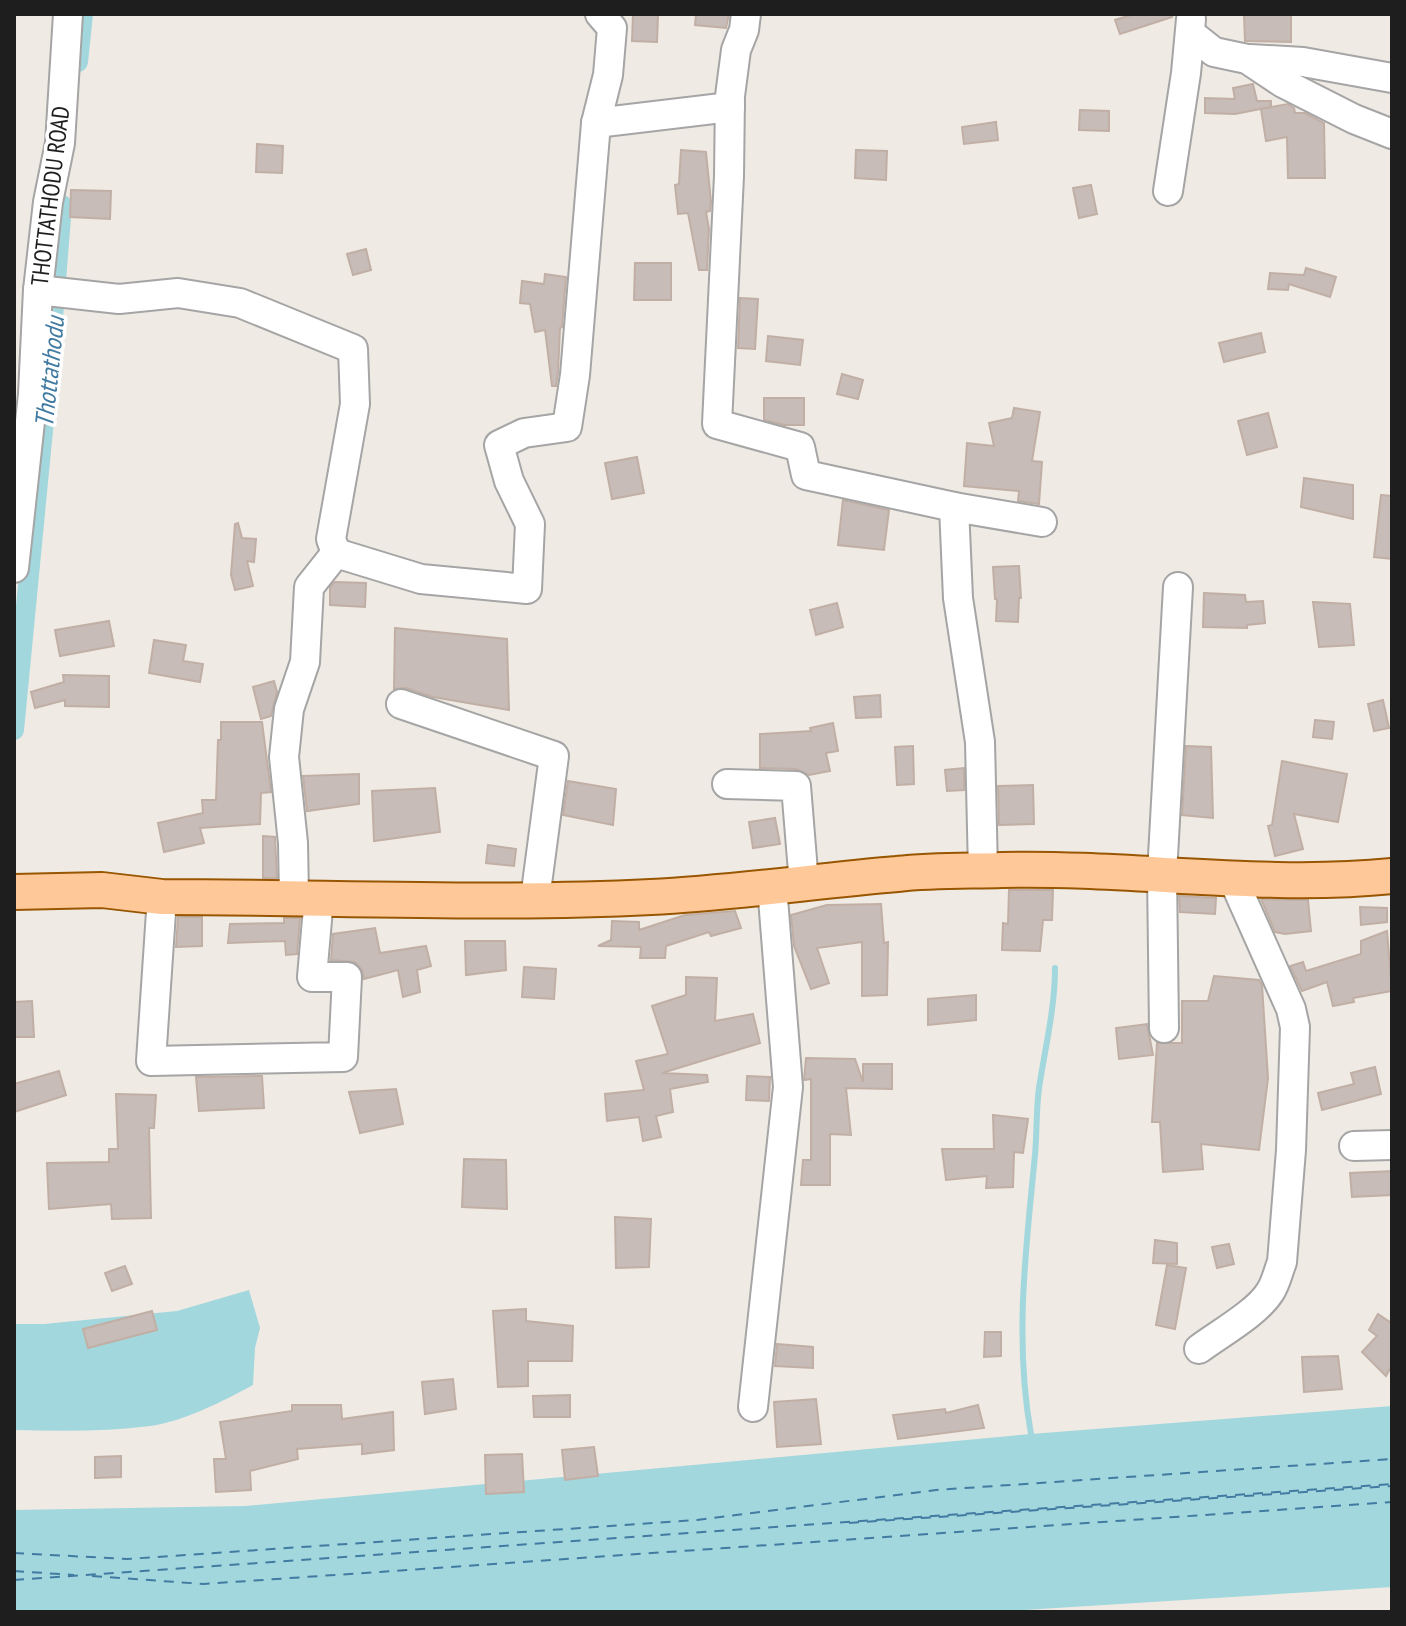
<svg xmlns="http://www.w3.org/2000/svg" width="1406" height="1626" font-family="'PT Sans Narrow',sans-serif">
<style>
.water{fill:#a2d7de}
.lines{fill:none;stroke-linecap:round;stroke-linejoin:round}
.stream{stroke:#a2d7de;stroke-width:6}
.canal{stroke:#a2d7de;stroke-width:20}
.ferry{stroke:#427ba1;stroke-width:2;stroke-dasharray:10 8;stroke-linecap:butt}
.building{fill:#c7bcb7;stroke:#c1afa5;stroke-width:2}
.minor-casing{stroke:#a5a5a5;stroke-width:32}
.major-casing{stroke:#985600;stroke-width:38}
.minor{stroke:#fff;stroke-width:28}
.major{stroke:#ffc899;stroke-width:34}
.labels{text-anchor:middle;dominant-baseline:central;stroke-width:7;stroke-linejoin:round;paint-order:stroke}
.street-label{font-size:24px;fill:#1e1e1e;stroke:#fff}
.water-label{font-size:26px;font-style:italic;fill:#427ba1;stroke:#fff}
</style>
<rect width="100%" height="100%" fill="#efeae3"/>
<g class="water">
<path d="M249,1290L260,1328L255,1348L253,1385C221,1402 185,1421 150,1426C105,1432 59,1431 14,1430V1324H44L177,1311Z"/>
<path d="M1392,1406V1587L991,1612H14V1510L245,1506L1031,1434Z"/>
</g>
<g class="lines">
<path class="stream" d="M1031,1434C1014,1341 1026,1248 1035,1155C1037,1133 1036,1111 1039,1088C1045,1048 1055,1009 1055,968"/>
<g class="canal">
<path d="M78,62L83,14"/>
<path d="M14,730L49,368L62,205"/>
</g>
<g class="ferry">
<path d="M849,1523L1392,1486"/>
<path d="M14,1553L127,1559L697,1520L936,1490L1392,1459"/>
<path d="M14,1571L74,1575"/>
<path d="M92,1576L204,1584L1392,1502"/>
<path d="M14,1580L1392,1484"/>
</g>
</g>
<g class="building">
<path d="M633,14L658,15L657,42L632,41Z"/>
<path d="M696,14H729L726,28L695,25Z"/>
<path d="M1134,14H1172V17L1120,34L1115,20Z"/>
<path d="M1244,14H1291V42L1245,41Z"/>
<path d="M1253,84L1257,101H1271V107L1235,114L1205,113V98L1235,99L1233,88Z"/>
<path d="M1288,104L1294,108L1295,113H1305L1324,123L1325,178H1288L1287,137L1266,141L1261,109Z"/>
<path d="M1080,110L1109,111V131L1079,130Z"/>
<path d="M996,122L998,140L964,144L962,127Z"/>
<path d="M257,144L283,146L282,173L256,172Z"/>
<path d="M681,150L706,152L711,202L710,211L706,212L709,229L707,270H699L688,213L678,214L675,185L679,184Z"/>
<path d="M856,150L887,151L886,180L855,178Z"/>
<path d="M1091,185L1097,214L1079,218L1073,188Z"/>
<path d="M71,190L111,191L110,219L70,217Z"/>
<path d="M366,249L371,270L353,275L347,254Z"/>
<path d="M635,263H671V300H634Z"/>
<path d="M1306,268L1336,277L1330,297L1289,284L1288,290L1268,289L1270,273L1304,275Z"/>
<path d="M545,274L566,277L562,327L560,328L558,373L556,386H552L545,330L535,332L530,304L520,303L522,281L544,284Z"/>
<path d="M740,298L758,299L755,349L738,348Z"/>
<path d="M1261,333L1265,352L1224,362L1219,343Z"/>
<path d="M768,336L803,340L800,365L766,361Z"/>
<path d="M842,374L863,380L858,399L837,394Z"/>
<path d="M764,398H804V425H784L764,420Z"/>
<path d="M1014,408L1040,412L1032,461L1042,462L1039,504L1018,501L1019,491L964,486L967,443L994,446L989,423L1012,418Z"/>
<path d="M1268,413L1277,447L1247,455L1238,421Z"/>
<path d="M637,457L644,493L612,499L605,463Z"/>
<path d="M1304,478L1353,485V519L1301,507Z"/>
<path d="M1381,495L1392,496V559L1374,557Z"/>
<path d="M843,500L889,510L884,550L838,545Z"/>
<path d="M238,523L242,538L256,539L254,562L247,561L253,586L235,590L231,575L235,524Z"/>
<path d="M1019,566L1021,598H1019L1018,622L996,621L997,599H995L993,567Z"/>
<path d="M335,582L366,583L365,607L330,605V587Z"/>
<path d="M1204,593L1245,595L1246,602L1263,601L1265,623L1247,625V628L1203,627Z"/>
<path d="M1313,602L1350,604L1354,645L1319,647Z"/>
<path d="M837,603L843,627L816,635L810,610Z"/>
<path d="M109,621L114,646L60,656L55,630Z"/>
<path d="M395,628L507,639L509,710L433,697L406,688L394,689Z"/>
<path d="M154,640L186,645L183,661L203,664L200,682L149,673Z"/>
<path d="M63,675L109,676V707L65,706V700L35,708L31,692L64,682Z"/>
<path d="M274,681L277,692L271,716L261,719L253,687Z"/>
<path d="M880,695L881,717L856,718L854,697Z"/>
<path d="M1383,700L1389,728L1374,731L1368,704Z"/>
<path d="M1315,720L1334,722L1332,739L1313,737Z"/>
<path d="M221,722H262L271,792L261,793L260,824L200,828L204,843L164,852L158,823L203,813L202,800H216L218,740H221Z"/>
<path d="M833,723L838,751L826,753L830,771L809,775L796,769L760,768V734L811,731L810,728Z"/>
<path d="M913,746L914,784L897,785L895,747Z"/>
<path d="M1186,746L1211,747L1213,818L1182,815Z"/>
<path d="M1282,761L1347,774L1338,822L1294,814L1303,849L1275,856L1268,826L1272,825Z"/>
<path d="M964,768V790L947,791L945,770Z"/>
<path d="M359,774V804L307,811L303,776Z"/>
<path d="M568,781L616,789L613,825L563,815Z"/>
<path d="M1033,785L1034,824L999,825L998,786Z"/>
<path d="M435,788L440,832L374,841L372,791Z"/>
<path d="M775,818L780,844L753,848L749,822Z"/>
<path d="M263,836L275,837L277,878H263Z"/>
<path d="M488,845L516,849L514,866L486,863Z"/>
<path d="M1009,890H1053L1052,920H1043L1040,951L1002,950L1003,923L1008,924Z"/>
<path d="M1179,896L1216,898L1215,914L1180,912Z"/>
<path d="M1261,899L1308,900L1311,931L1285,934L1275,932Z"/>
<path d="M881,904L884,943L888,942L887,995L862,996V942L817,948L829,983L811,989L794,946L791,915L827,905Z"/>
<path d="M1360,907L1387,908V922L1361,925Z"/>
<path d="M735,911L741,928L711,936L709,932L666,946L665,958H640L641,947L598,946L611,940L612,921L639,922V930L685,915Z"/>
<path d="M178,917H202V946L176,947Z"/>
<path d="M284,918H300L297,954L286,955L285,941L228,943L230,924L284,923Z"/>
<path d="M375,928L380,953L426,946L431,966L417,970L420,992L403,997L398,970L364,979L362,970L355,962L331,960L333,934Z"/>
<path d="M1387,931L1392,991L1353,998L1354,1002L1333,1006L1327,982L1302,991L1290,966L1303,962L1306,971L1361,954V941Z"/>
<path d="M465,941H505L506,970L466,975Z"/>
<path d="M524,967L556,969L554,999L522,997Z"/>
<path d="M1214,976L1259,980L1262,985L1268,1078L1259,1150L1201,1144L1203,1169L1163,1172L1160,1122H1152L1157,1043H1182V1001H1208Z"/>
<path d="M686,977L717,978L715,1021L753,1014L760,1043L662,1073L707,1075L708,1082L670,1089L673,1112L656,1116L661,1137L643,1141L639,1117L607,1121L605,1094L644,1090L636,1061L668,1054L652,1006L686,995Z"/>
<path d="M976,995V1020L928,1025V999Z"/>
<path d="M32,1001L34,1037H14V1002Z"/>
<path d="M1147,1024L1153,1055L1119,1059L1116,1028Z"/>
<path d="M806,1058L855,1059L863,1082V1064H892V1089L846,1088L851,1135L830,1134V1185H801L803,1160H811V1079L804,1080Z"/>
<path d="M1375,1067L1381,1094L1322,1110L1318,1093L1354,1084L1351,1073Z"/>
<path d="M59,1071L66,1095L14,1112V1084Z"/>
<path d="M262,1076L264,1108L199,1111L196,1077Z"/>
<path d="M747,1076L770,1077L769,1101L746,1100Z"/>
<path d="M396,1089L403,1124L360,1133L349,1092Z"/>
<path d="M116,1094L156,1095L154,1128H149L151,1218L112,1219L111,1204L49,1209L47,1163L109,1162V1149H118Z"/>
<path d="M993,1115L1028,1119L1023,1153L1014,1152L1013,1187L986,1188L987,1176L946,1180L942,1149H994Z"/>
<path d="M464,1159L506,1160L507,1209L462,1207Z"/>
<path d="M1392,1171V1195L1352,1197L1350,1173Z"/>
<path d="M615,1217L651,1219L649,1267L616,1268Z"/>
<path d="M1155,1240L1177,1243V1264L1153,1263Z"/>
<path d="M1229,1244L1234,1264L1217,1268L1212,1247Z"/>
<path d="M1167,1265L1186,1268L1175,1329L1156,1325Z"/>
<path d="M125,1266L132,1284L112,1291L105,1273Z"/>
<path d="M526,1309V1321L573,1326L572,1361H528V1386L498,1387L493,1311Z"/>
<path d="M152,1311L157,1330L88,1348L83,1329Z"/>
<path d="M1378,1314L1390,1322L1392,1321V1365L1386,1376L1362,1352L1377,1336L1369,1330Z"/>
<path d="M985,1332H1001V1356L984,1357Z"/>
<path d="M777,1344L813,1347V1368L775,1366Z"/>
<path d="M1338,1356L1342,1389L1304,1392L1302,1357Z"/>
<path d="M453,1379L456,1409L425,1414L422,1382Z"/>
<path d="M570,1395V1417H534L533,1396Z"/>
<path d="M816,1399L821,1444L777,1447L774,1402Z"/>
<path d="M292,1405H341L342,1419L393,1412L394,1450L362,1454V1444L297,1449L298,1459L250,1471L251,1490L216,1492L214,1459H226L220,1422L292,1411Z"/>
<path d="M978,1405L984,1428L898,1439L893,1415L945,1409L946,1413Z"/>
<path d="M594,1447L598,1476L565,1480L562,1450Z"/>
<path d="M522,1454L524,1492L486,1494L485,1455Z"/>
<path d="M121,1456V1477L95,1478V1457Z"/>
</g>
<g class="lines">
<g class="minor-casing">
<g id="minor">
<path d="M746,14L744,30L736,50L730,96L729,176L717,424L800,447L806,475L954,507L958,598L980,742L983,871"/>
<path d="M1190,33L1214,52L1247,59L1283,83L1354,119L1392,134"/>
<path d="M1250,59L1303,62L1392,78"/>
<path d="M596,123L730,107"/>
<path d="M1168,191L1186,73L1191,19"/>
<path d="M38,290L119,299L178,293L240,303L353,349L355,404L331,539L336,553"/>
<path d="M954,507L1042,522"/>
<path d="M14,568L33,394L38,290L48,202L60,143L68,14"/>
<path d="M401,704L554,756L535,899"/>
<path d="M727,784L796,786L804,884"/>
<path d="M162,897L151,1061L343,1057L347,977H312L319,897"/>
<path d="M294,897L293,843L284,757L289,709L305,662L309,587L336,553L421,579L527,589L530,524L509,481L499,445L524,433L567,427L575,375L596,123L608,75L612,28L600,14"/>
<path d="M1164,1028L1162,874L1178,587"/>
<path d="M1354,1146L1392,1145"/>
<path d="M1199,1349C1219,1334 1257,1313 1270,1292C1276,1283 1278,1272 1282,1262L1291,1150L1295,1027L1291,1009L1233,879"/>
<path d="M753,1407L788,1087L772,886"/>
</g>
</g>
<g class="major-casing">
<path id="major" d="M14,892L102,890L162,897C323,897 490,905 651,897C733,893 815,881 897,874C932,870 968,871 1002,870C1132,867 1262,889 1392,876"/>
</g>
<use href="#minor" class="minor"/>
<use href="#major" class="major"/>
</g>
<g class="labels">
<g class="street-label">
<text transform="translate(50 196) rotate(-83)">THOTTATHODU ROAD</text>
</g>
<g class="water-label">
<text transform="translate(49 372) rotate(-84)">Thottathodu</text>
</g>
</g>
<rect width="1406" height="1626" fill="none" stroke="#1e1e1e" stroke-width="32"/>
</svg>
